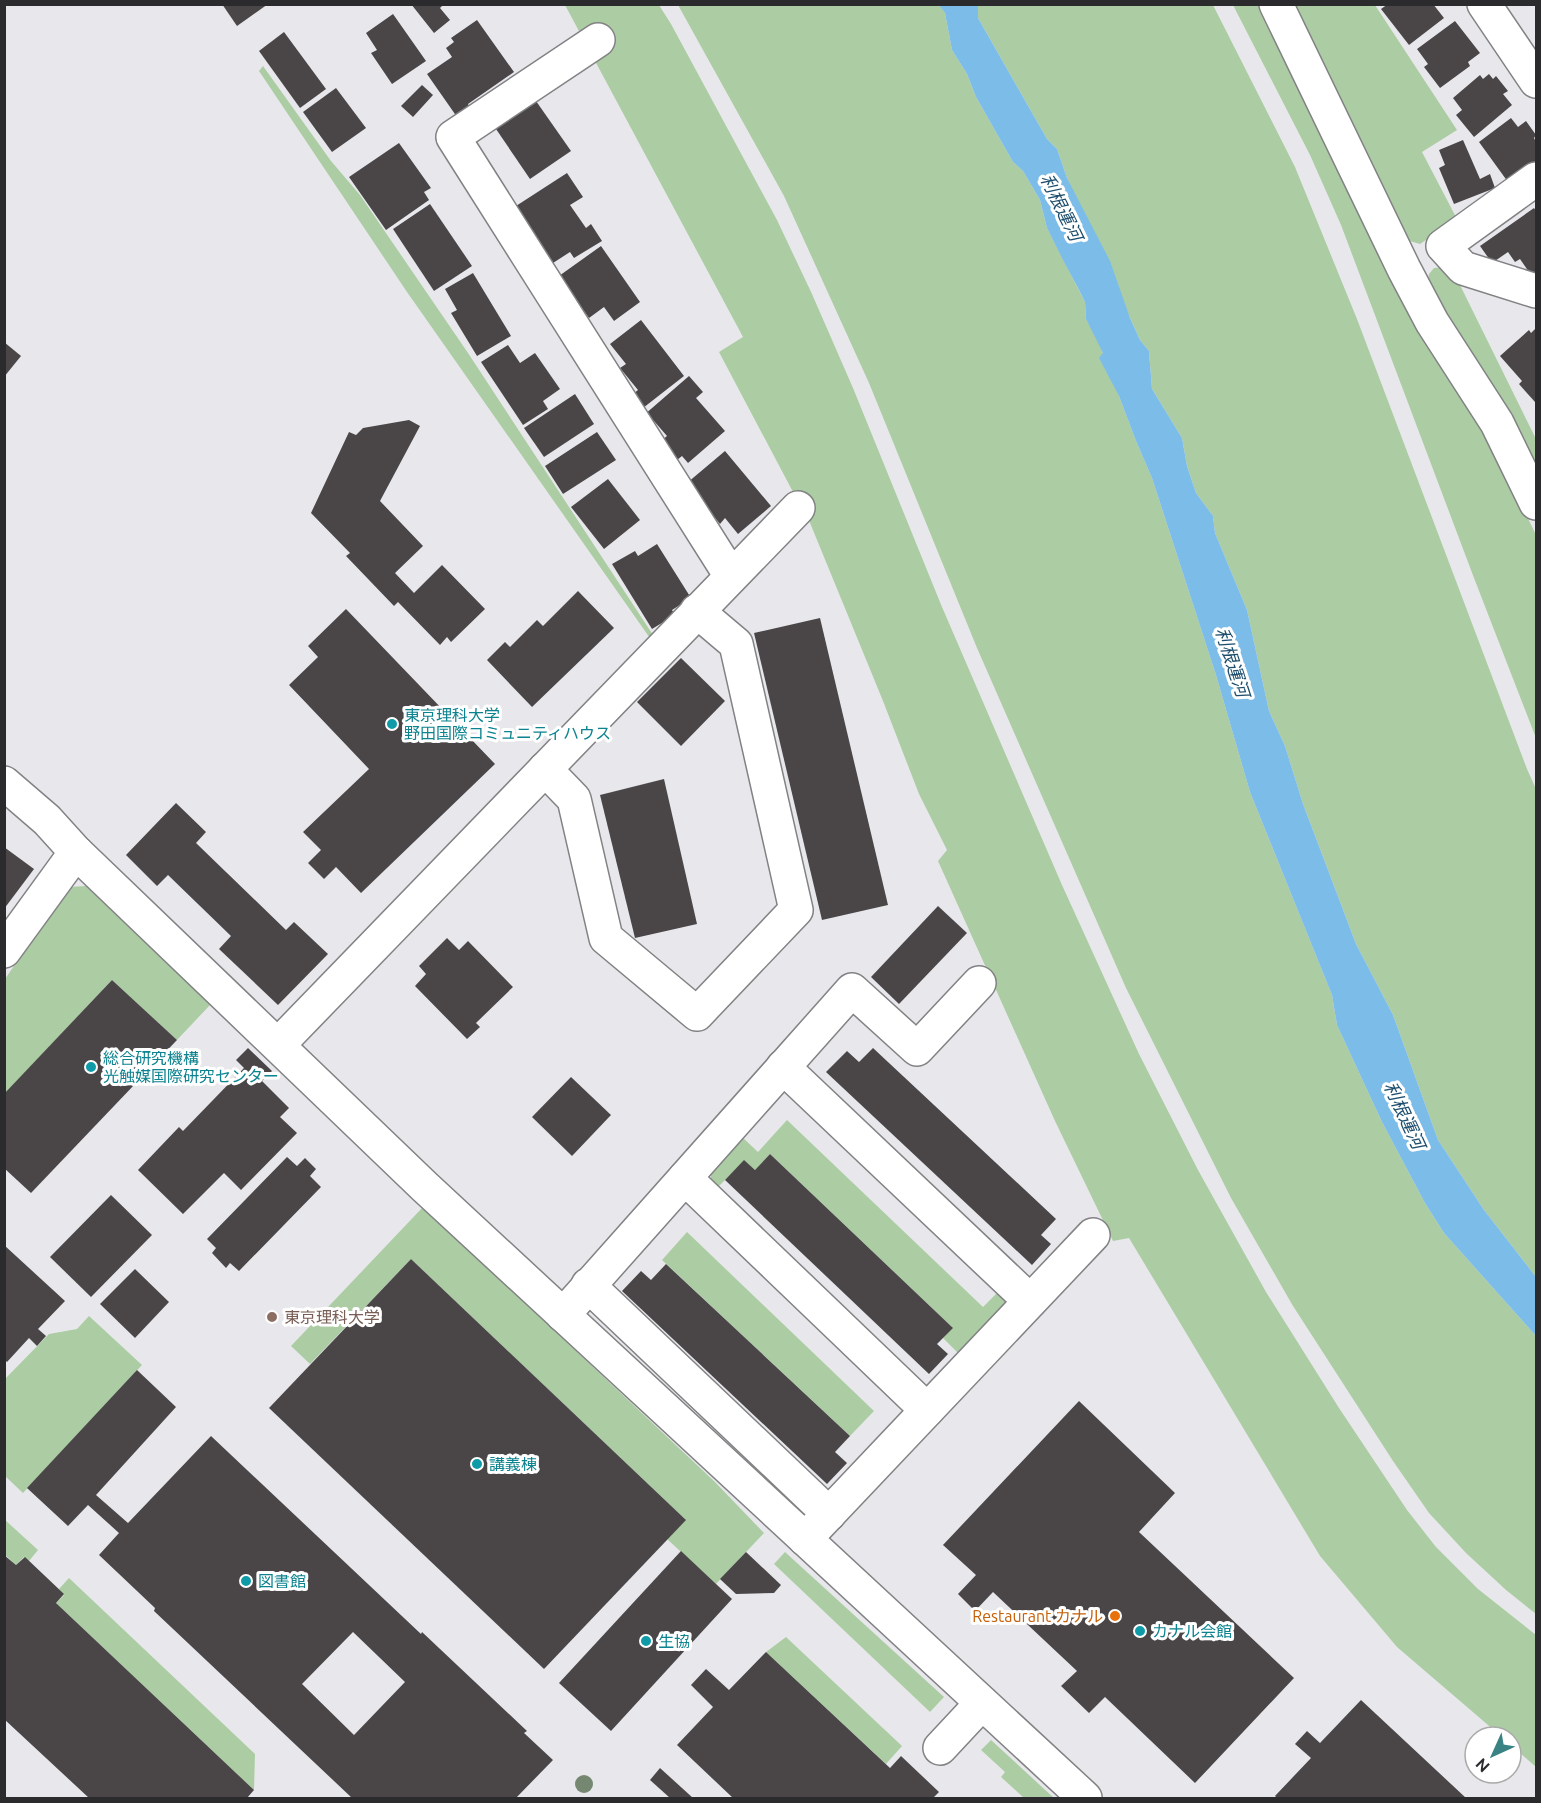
<svg xmlns="http://www.w3.org/2000/svg" width="1541" height="1803" font-family="Ubuntu,'Noto Sans JP',sans-serif">
<style>
.green{fill:#accda3}
.water{fill:#7cbce9}
.building{fill:#4a4648;fill-rule:evenodd}
.lines{fill:none;stroke-linecap:round;stroke-linejoin:round}
.minor-casing{stroke:#828285;stroke-width:36}
.minor{stroke:#fff;stroke-width:33}
.tree{fill:#758671}
.culture-dot{fill:#0f9aa8;stroke:#fff;stroke-width:2}
.education-dot{fill:#8d6e63;stroke:#fff;stroke-width:2}
.food-dot{fill:#e8710a;stroke:#fff;stroke-width:2}
.labels{text-anchor:middle;dominant-baseline:central;stroke-width:6;stroke-linejoin:round;paint-order:stroke}
.culture-label{font-size:16px;fill:#0d838f;stroke:#fff;text-anchor:start}
.education-label{font-size:16px;fill:#785e54;stroke:#fff;text-anchor:start}
.food-label{font-size:16px;fill:#c56008;stroke:#fff;text-anchor:end}
.water-label{font-size:18px;font-style:italic;fill:#1d4e6d;stroke:#fff}
</style>
<rect width="100%" height="100%" fill="#e8e8ec"/>
<g class="green">
<path d="M939,4L945,13L952,50L967,74L976,97L1013,162L1023,171L1040,200L1047,228L1085,302L1086,319L1098,340L1136,441L1152,478L1216,675L1250,792L1332,995L1337,1025L1382,1122L1425,1203L1444,1233L1536,1336V1614L1506,1590L1466,1553L1429,1513L1393,1461L1293,1306L1231,1198L1126,988L977,648L869,383L784,196L678,5Z"/>
<path d="M565,5H659L671,24L777,220L812,294L853,388L942,607L1062,885L1139,1054L1198,1170L1266,1292L1339,1408L1407,1510L1436,1547L1478,1589L1536,1635V1767L1511,1745V1737H1502L1397,1647L1320,1556L1129,1238L1113,1241L1055,1121L938,861L947,850L919,794L883,701L808,518L777,509L793,492L719,352L743,337Z"/>
<path d="M978,5H1213L1295,167L1357,319L1527,769L1536,789V1277L1484,1210L1438,1140L1393,1015L1356,944L1303,804L1285,746L1269,711L1247,610L1215,533L1213,516L1196,493L1187,466L1182,438L1152,389L1149,351L1140,340L1067,178L1057,149L1047,139L978,18Z"/>
<path d="M1233,5H1261L1480,418L1536,535V738L1474,578L1341,225L1310,155Z"/>
<path d="M1291,5H1375L1457,130L1422,152L1457,219L1420,244L1406,240Z"/>
<path d="M263,66L331,161L360,195L468,353L655,638L652,641L407,292L259,71Z"/>
<path d="M1443,267L1458,281L1536,439V471L1443,314L1428,281L1429,274L1434,268Z"/>
<path d="M86,886L210,1005L177,1040L112,980L5,1094V979L68,887Z"/>
<path d="M787,1120L983,1307L1002,1288L1009,1307L961,1356L943,1338L952,1327L770,1154L755,1170L744,1161L717,1188L711,1182V1170L741,1136L758,1152Z"/>
<path d="M423,1207L714,1481L764,1533L716,1584L667,1539L685,1519L411,1259L310,1364L291,1346Z"/>
<path d="M687,1232L874,1411L850,1436L662,1260Z"/>
<path d="M89,1316L142,1365L23,1493L5,1476L4,1380L49,1334L77,1329Z"/>
<path d="M4,1519L38,1550L29,1561L24,1557L16,1565L5,1555Z"/>
<path d="M785,1552L944,1697L930,1712L774,1564Z"/>
<path d="M69,1578L255,1754L254,1790L56,1603L64,1595L59,1589Z"/>
<path d="M786,1637L902,1746L886,1764L766,1652Z"/>
<path d="M991,1740L1054,1798H1024L1001,1777L1005,1772L981,1750Z"/>
</g>
<path class="water" d="M939,5H978V18L1047,139L1057,149L1067,178L1110,261L1130,318L1140,340L1149,351L1152,389L1182,438L1187,466L1196,493L1213,516L1215,533L1247,610L1269,711L1285,746L1303,804L1356,944L1393,1015L1438,1140L1484,1210L1536,1277V1336L1444,1233L1425,1203L1382,1122L1337,1025L1332,995L1250,792L1216,675L1152,478L1136,441L1119,396L1099,358L1103,353L1086,319L1085,302L1078,288L1063,260L1047,228L1040,200L1023,171L1013,162L976,97L967,74L952,50L945,13Z"/>
<g class="building">
<path d="M222,4H268L237,26Z"/>
<path d="M411,4H444L440,8L450,20L434,33Z"/>
<path d="M1388,4H1433L1444,18L1409,45L1381,9Z"/>
<path d="M393,14L426,61L392,84L371,53L377,50L366,33Z"/>
<path d="M477,20L514,72L468,104L470,108L457,117L427,74L452,57L446,48L454,42L451,38Z"/>
<path d="M1455,21L1480,53L1468,62L1470,66L1440,88L1424,67L1428,64L1417,49Z"/>
<path d="M284,32L326,89L300,108L259,51Z"/>
<path d="M1489,74L1493,79L1496,76L1508,91L1503,94L1512,105L1474,137L1456,115L1462,110L1453,98L1480,75L1483,79Z"/>
<path d="M422,85L433,95L413,117L401,106Z"/>
<path d="M336,88L366,128L332,152L303,112Z"/>
<path d="M536,101L571,151L530,179L496,129Z"/>
<path d="M1511,118L1518,127L1526,121L1536,135L1534,138L1536,142V161L1508,182L1479,142Z"/>
<path d="M1463,140L1480,179L1490,174L1495,188L1454,204L1439,168L1445,165L1439,150Z"/>
<path d="M399,143L431,188L424,192L429,200L386,230L349,177Z"/>
<path d="M567,173L583,197L570,205L586,228L591,224L602,241L574,258L570,252L553,263L516,206Z"/>
<path d="M430,204L472,266L434,291L393,229Z"/>
<path d="M1534,208L1536,211V272L1531,275L1520,259L1515,262L1508,252L1492,263L1480,246Z"/>
<path d="M601,246L640,302L614,321L604,307L589,318L559,276Z"/>
<path d="M473,273L511,336L477,356L451,313L457,310L445,289Z"/>
<path d="M641,320L684,376L643,408L633,394L638,390L620,368L626,364L610,344Z"/>
<path d="M1536,328V401L1535,402L1519,384L1522,381L1500,356L1529,330L1531,333Z"/>
<path d="M4,342L21,356L4,377Z"/>
<path d="M508,345L520,363L535,353L560,389L543,401L548,409L523,425L481,362Z"/>
<path d="M689,376L703,392L696,398L725,431L688,463L682,456L677,460L661,441L667,436L654,421L651,424L644,415Z"/>
<path d="M575,394L594,424L544,457L524,428Z"/>
<path d="M409,420L420,426L380,501L423,546L395,573L414,593L442,565L485,609L451,642L447,637L440,645L398,602L394,606L346,556L350,553L311,513L349,432L356,435L363,428Z"/>
<path d="M597,432L616,460L563,494L545,466Z"/>
<path d="M725,451L771,506L738,534L725,518L720,524L687,483Z"/>
<path d="M608,479L640,520L604,549L571,507Z"/>
<path d="M657,544L691,598L672,610L675,615L652,629L612,564L635,551L638,556Z"/>
<path d="M578,591L614,628L532,707L487,660L505,642L510,647L537,620L543,626Z"/>
<path d="M346,609L495,764L361,893L336,867L324,879L308,863L321,850L303,832L369,769L289,685L318,657L308,646Z"/>
<path d="M820,618L888,905L822,920L754,633Z"/>
<path d="M681,658L725,701L681,746L637,702Z"/>
<path d="M664,779L697,924L635,938L600,795Z"/>
<path d="M176,803L206,832L196,843L286,930L294,922L328,954L278,1005L219,949L231,936L168,875L157,886L126,855Z"/>
<path d="M4,847L34,869L4,909Z"/>
<path d="M938,906L967,933L899,1004L871,977Z"/>
<path d="M447,938L459,950L468,941L513,987L476,1023L480,1027L467,1039L415,986L426,974L419,966Z"/>
<path d="M112,980L177,1040L31,1193L4,1168V1094Z"/>
<path d="M248,1048L272,1071L262,1081L289,1108L280,1117L297,1133L241,1190L224,1173L183,1214L138,1170L179,1127L183,1131L244,1068L236,1060Z"/>
<path d="M873,1048L1056,1219L1041,1235L1051,1244L1032,1265L826,1072L847,1051L859,1062Z"/>
<path d="M571,1077L611,1115L572,1156L532,1117Z"/>
<path d="M770,1154L953,1328L937,1344L948,1354L929,1374L725,1180L744,1160L755,1170Z"/>
<path d="M287,1157L297,1166L305,1158L316,1169L310,1176L321,1187L239,1271L230,1263L226,1268L212,1253L216,1248L207,1239Z"/>
<path d="M111,1195L152,1235L91,1297L50,1257Z"/>
<path d="M4,1245L65,1301L38,1329L46,1336L37,1346L29,1338L7,1362L4,1359Z"/>
<path d="M411,1259L686,1520L544,1669L269,1408Z"/>
<path d="M666,1264L850,1436L835,1452L847,1463L827,1484L622,1291L641,1271L651,1280Z"/>
<path d="M135,1269L169,1302L135,1338L100,1304Z"/>
<path d="M137,1370L176,1407L96,1495L128,1523L211,1436L421,1634L422,1632L527,1731L524,1733L553,1760L516,1798H352L154,1611L155,1608L99,1555L119,1533L88,1505L68,1526L27,1488ZM353,1632L405,1682L354,1735L302,1684Z"/>
<path d="M1079,1401L1175,1493L1139,1532L1294,1678L1195,1783L1105,1697L1089,1713L1061,1686L1077,1671L993,1592L975,1611L958,1594L976,1575L943,1545Z"/>
<path d="M681,1551L732,1599L611,1731L559,1683Z"/>
<path d="M746,1552L781,1585L774,1593L736,1594L720,1579Z"/>
<path d="M4,1555L16,1565L25,1557L64,1594L56,1603L254,1790L247,1798H89L4,1719Z"/>
<path d="M766,1652L890,1768L901,1756L939,1792L933,1798H733L677,1745L713,1707L691,1685L706,1669L729,1690Z"/>
<path d="M1361,1700L1466,1798H1277L1275,1796L1311,1758L1295,1744L1307,1731L1320,1743Z"/>
<path d="M660,1768L693,1798H670L650,1780Z"/>
</g>
<g class="lines">
<g class="minor-casing">
<g id="minor">
<path d="M1276,4L1404,269L1432,322L1497,423L1536,503"/>
<path d="M1484,4L1536,81"/>
<path d="M598,40L453,137L731,576"/>
<path d="M1536,179L1443,246L1463,268L1536,291"/>
<path d="M545,769L574,799L606,938L697,1014L796,910L736,644L697,611"/>
<path d="M4,783L47,820L76,852L425,1187L1085,1798"/>
<path d="M4,951L76,852"/>
<path d="M278,1045L798,508"/>
<path d="M783,1067L1030,1301"/>
<path d="M685,1178L927,1410"/>
<path d="M588,1285L829,1514"/>
<path d="M563,1315L852,990L917,1049L979,983"/>
<path d="M805,1539L1093,1235"/>
<path d="M940,1748L982,1703"/>
</g>
</g>
<use href="#minor" class="minor"/>
</g>
<circle class="tree" cx="584" cy="1784" r="9"/>
<g class="culture-dot">
<circle cx="392" cy="724" r="6"/>
<circle cx="91" cy="1067" r="6"/>
<circle cx="477" cy="1464" r="6"/>
<circle cx="246" cy="1581" r="6"/>
<circle cx="1140" cy="1631" r="6"/>
<circle cx="646" cy="1641" r="6"/>
</g>
<circle class="education-dot" cx="272" cy="1317" r="6"/>
<circle class="food-dot" cx="1115" cy="1616" r="6"/>
<g class="labels">
<g class="culture-label">
<text x="404" y="715">東京理科大学<tspan x="404" dy="18">野田国際コミュニティハウス</tspan></text>
<text x="103" y="1058">総合研究機構<tspan x="103" dy="18">光触媒国際研究センター</tspan></text>
<text x="489" y="1464">講義棟</text>
<text x="258" y="1581">図書館</text>
<text x="1152" y="1631">カナル会館</text>
<text x="658" y="1641">生協</text>
</g>
<g class="education-label">
<text x="284" y="1317">東京理科大学</text>
</g>
<g class="food-label">
<text x="1103" y="1616">Restaurant カナル</text>
</g>
<g class="water-label">
<text transform="translate(1062 207) rotate(64)">利根運河</text>
<text transform="translate(1233 662) rotate(72)">利根運河</text>
<text transform="translate(1405 1115) rotate(65)">利根運河</text>
</g>
</g>
<rect width="1541" height="1803" fill="none" stroke="#2b2b2d" stroke-width="12"/>
<g transform="translate(1493 1755) rotate(225)"><circle r="28" fill="#ffffff" stroke="#aaaaab" stroke-width="1.5"/>
<path d="M0-4.5L10 22L0 15L-10 22Z" fill="#3a8385"/>
<text y="-9" font-size="16" font-weight="bold" text-anchor="middle" fill="#2b2b2d">N</text>
</g>
</svg>
